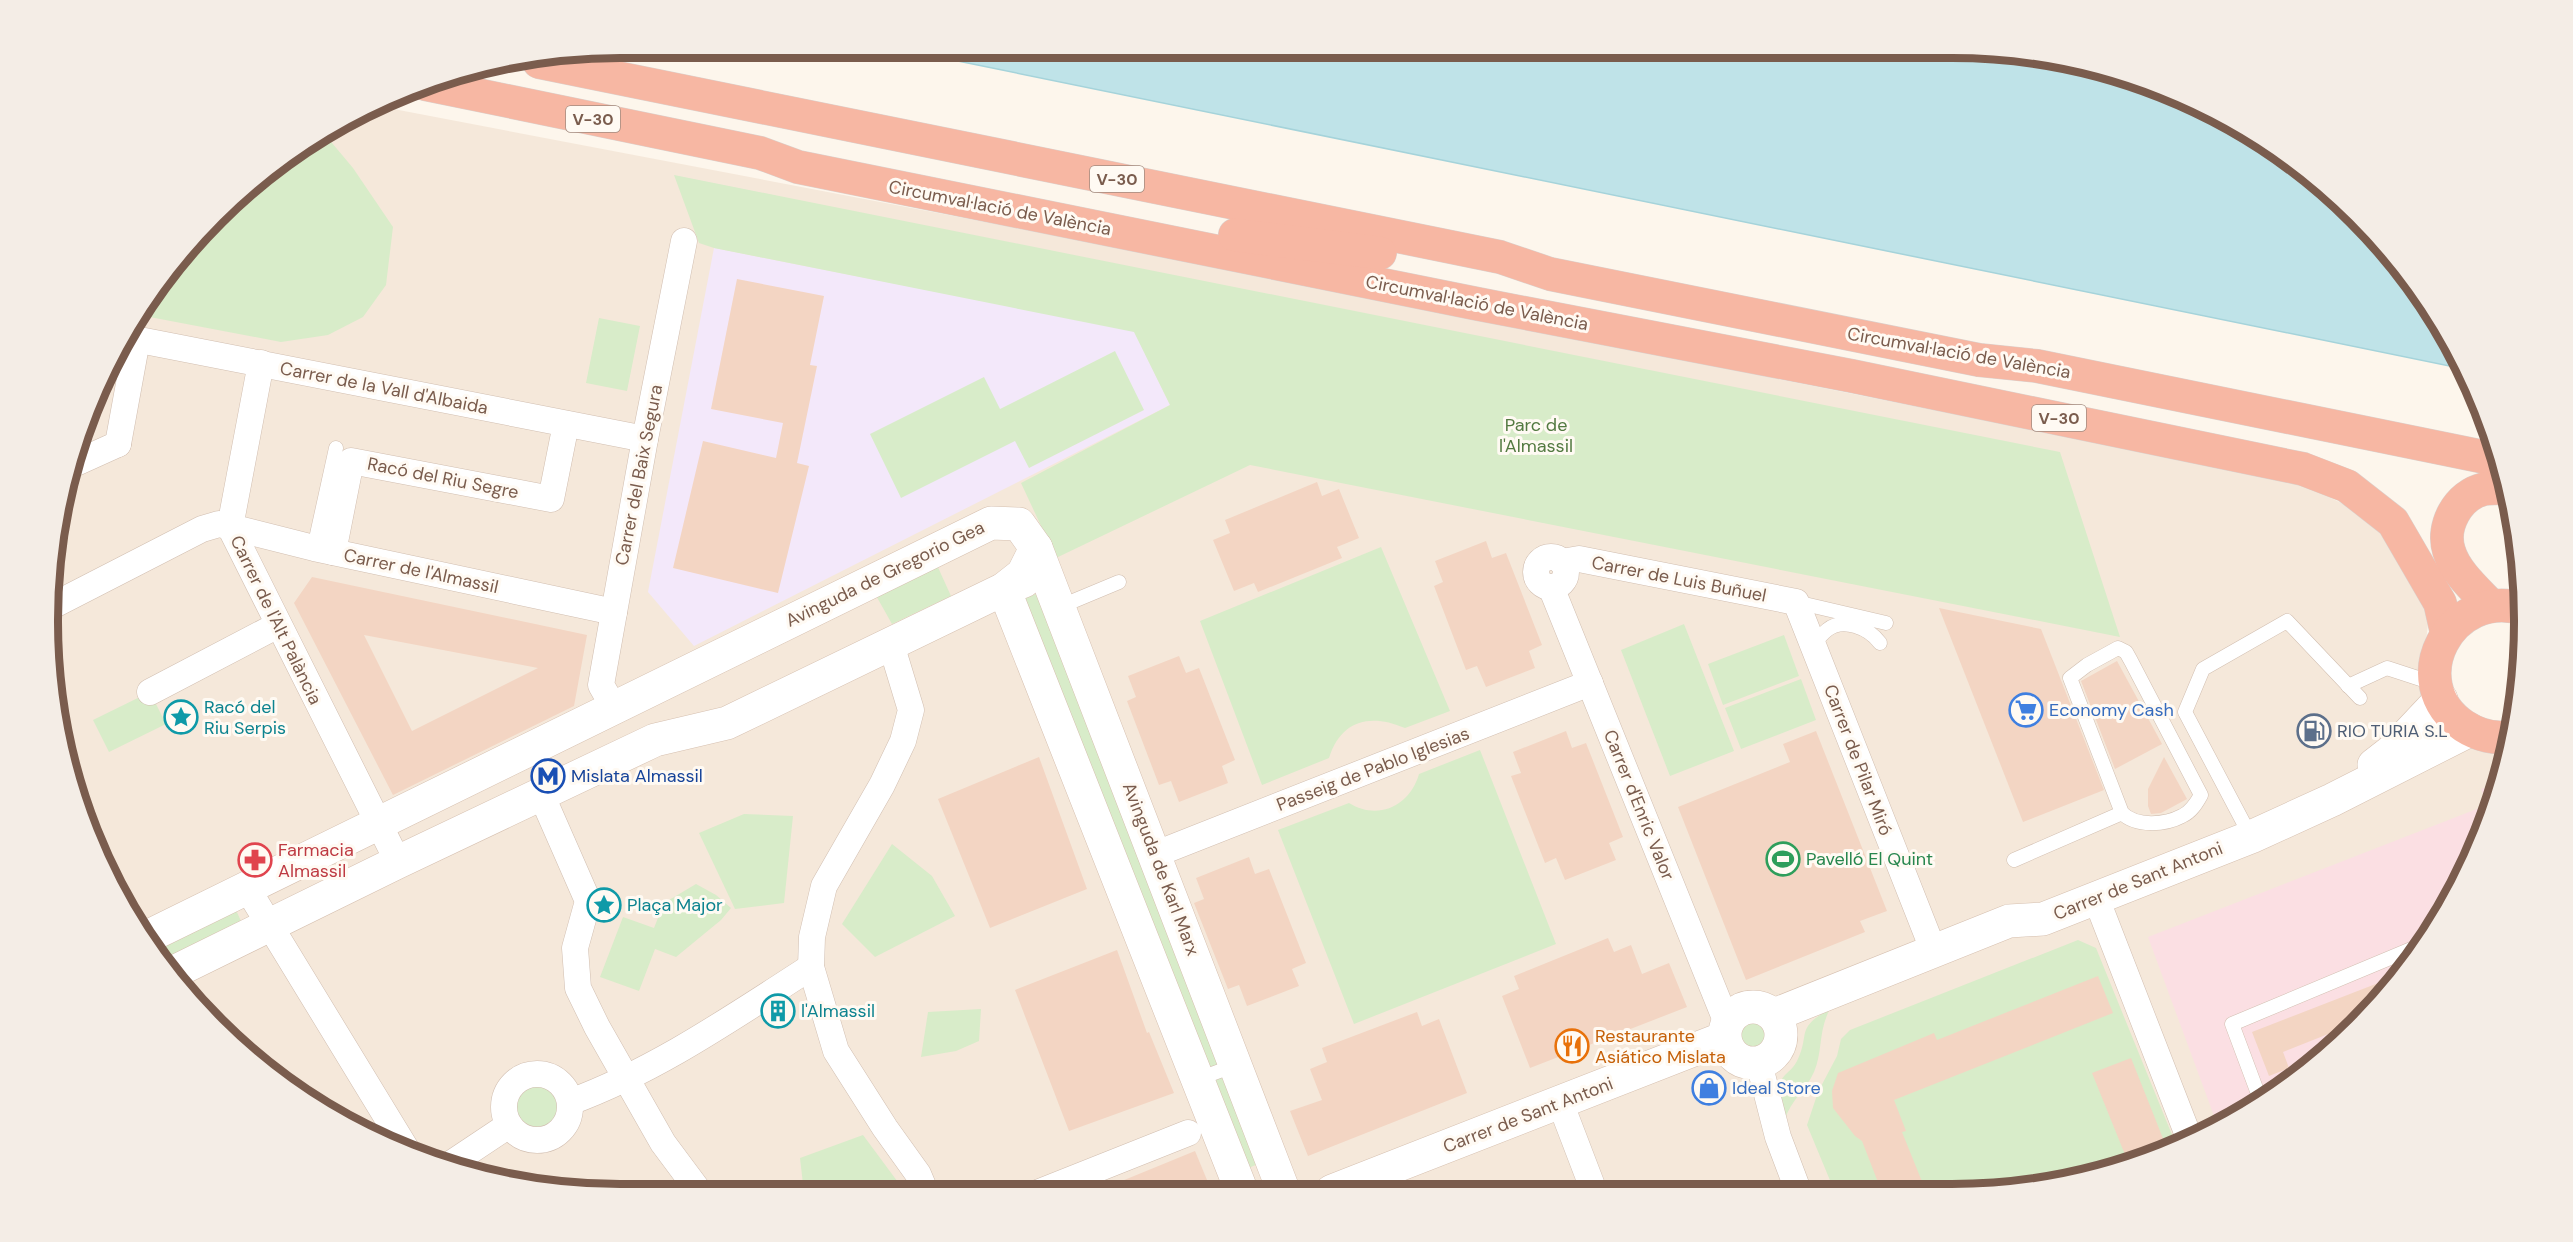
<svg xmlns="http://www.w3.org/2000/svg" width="2573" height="1242" font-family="'DM Sans',sans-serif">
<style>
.residential{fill:#f5e8da}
.education{fill:#f3e8fa}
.medical{fill:#fbdfe3}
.green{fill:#d8ecc9}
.water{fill:#bfe3e8;stroke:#a5d3da;stroke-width:1.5}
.building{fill:#f3d5c3;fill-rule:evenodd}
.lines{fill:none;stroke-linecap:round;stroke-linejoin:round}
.lane-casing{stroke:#d1beb0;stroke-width:15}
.street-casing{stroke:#d1beb0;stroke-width:27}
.secondary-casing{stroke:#d6c0b0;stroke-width:34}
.highway-casing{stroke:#dad1cd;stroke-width:34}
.lane{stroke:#fff;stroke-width:14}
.street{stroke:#fff;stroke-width:26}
.secondary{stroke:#fff;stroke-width:33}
.highway{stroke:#f7b7a3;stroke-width:33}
.labels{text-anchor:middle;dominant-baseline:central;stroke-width:6;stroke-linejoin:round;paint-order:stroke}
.shield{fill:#fffaf3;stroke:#a28b7f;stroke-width:1.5}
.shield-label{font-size:16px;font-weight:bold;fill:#7a5c4d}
.street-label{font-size:18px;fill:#7a5c4d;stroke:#fffaf3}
.park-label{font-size:18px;fill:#537a41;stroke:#fffaf3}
.culture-label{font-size:18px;fill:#0d838f;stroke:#fffaf3;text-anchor:start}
.shop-label{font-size:18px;fill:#366cbe;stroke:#fffaf3;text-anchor:start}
.service-label{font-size:18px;fill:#4e5e75;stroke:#fffaf3;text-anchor:start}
.transit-label{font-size:18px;fill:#164399;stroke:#fffaf3;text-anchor:start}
.health-label{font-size:18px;fill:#be3a42;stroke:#fffaf3;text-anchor:start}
.leisure-label{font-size:18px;fill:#27864d;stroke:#fffaf3;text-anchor:start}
.food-label{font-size:18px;fill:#c56008;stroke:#fffaf3;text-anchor:start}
.rim{fill:none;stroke:#7a5c4d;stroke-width:8}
</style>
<rect width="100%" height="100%" fill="#fdf6ec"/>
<path class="residential" d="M383,107L1168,257L2304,484L2380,523L2430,605L2424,660L2429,698L2509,750L2481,841L2406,970L2301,1076L2171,1151L2027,1189L621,1194L509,1183L401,1150L303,1098L216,1026L107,875L53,696L59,509L125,334L190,243L272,167Z"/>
<path class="education" d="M714,248L1134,331L1170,405L694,646L648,592Z"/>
<path class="medical" d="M2499,783L2481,841L2406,970L2301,1076L2217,1124L2148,937L2487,805L2481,789Z"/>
<g class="green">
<path d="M327,137L353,168L393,227L386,285L363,317L328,335L281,342L139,315L190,243L272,167Z"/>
<path d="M674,175L2060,452L2120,637L1250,465L1056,558L1021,483L1170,405L1134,332L714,248L699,243Z"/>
<path d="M599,318L640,326L627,391L586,383Z"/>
<path d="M1115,351L1144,410L1029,468L1015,441L901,498L870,434L984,377L1000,409Z"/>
<path d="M1381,547L1450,711L1405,728C1370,713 1341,720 1329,758L1262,785L1200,621Z"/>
<path d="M936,563L951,596L892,624L874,592Z"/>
<path d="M1046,590L1265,1161L1239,1172L1021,600Z"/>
<path d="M1684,624L1734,751L1670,776L1621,650Z"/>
<path d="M1784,635L1799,676L1723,705L1708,664Z"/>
<path d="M1801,679L1816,720L1741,749L1725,708Z"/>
<path d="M150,692L166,724L109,752L93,720Z"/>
<path d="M1480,750L1556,944L1354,1024L1278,830L1349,803C1378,821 1410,806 1419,774Z"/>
<path d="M744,814L793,816L784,903L735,909L699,833Z"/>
<path d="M892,844L932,876L955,916L875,957L842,924Z"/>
<path d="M696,884L716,895L731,908L721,920L676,957L655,949L639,991L600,977L623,917L654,928L664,903Z"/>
<path d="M235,908L246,932L172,965L159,946Z"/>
<path d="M2078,940L2096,948L2177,1147L2027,1189L1834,1190L1807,1125L1818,1092L1837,1056L1841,1039L1850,1030Z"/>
<path d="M981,1009L979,1041L956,1051L921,1057L928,1012Z"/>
<path d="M1830,1009C1818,1031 1823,1051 1814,1072C1806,1090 1791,1100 1785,1119C1780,1105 1773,1088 1785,1075C1790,1070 1794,1067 1797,1061C1811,1033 1794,1029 1830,1009Z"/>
<circle cx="1753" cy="1035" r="19"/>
<circle cx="537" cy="1105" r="23"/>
<path d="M863,1135L906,1193H804L800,1158Z"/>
</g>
<path class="water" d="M894,48H1952L2064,59L2172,92L2271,145L2357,216L2429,303L2464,369Z"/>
<g class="building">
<path d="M737,279L824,296L810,365L817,366L797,463L809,466L778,593L673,568L703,441L776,458L783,423L711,409Z"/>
<path d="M1317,482L1322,496L1339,489L1359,538L1337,547L1342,558L1258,592L1254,583L1234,591L1213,540L1230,533L1225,520Z"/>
<path d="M1486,541L1492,558L1506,553L1542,645L1529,651L1535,668L1486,687L1477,666L1466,670L1434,586L1443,582L1435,561Z"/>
<path d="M312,577L587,635L574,706L393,795L294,603ZM364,635L538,668L412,731Z"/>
<path d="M1939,608L2041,629L2104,790L2023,822Z"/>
<path d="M1179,656L1186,673L1199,668L1235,760L1222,766L1228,783L1179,802L1171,781L1159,785L1127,701L1136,697L1128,676Z"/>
<path d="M2117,661L2162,744L2115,769L2081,681Z"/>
<path d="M1566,731L1572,748L1586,743L1623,837L1609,843L1616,860L1565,880L1556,858L1545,863L1511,776L1521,773L1513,752Z"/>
<path d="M1816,731L1887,911L1860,921L1865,932L1746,980L1678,807L1790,762L1783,744Z"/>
<path d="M1039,757L1087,889L990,928L938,799Z"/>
<path d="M2164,757L2187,799L2161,813L2151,814L2148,806V789Z"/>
<path d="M1249,857L1255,874L1269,869L1306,963L1292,969L1299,986L1247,1006L1239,985L1228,989L1194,903L1204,899L1196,878Z"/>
<path d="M1608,938L1614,952L1631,945L1642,974L1669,963L1687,1007L1530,1068L1502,996L1519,989L1514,976Z"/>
<path d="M1117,950L1147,1033L1149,1032L1174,1093L1069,1131L1015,990Z"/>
<path d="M2404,973L2351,1025L2283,1052L2289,1068L2269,1076L2252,1032Z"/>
<path d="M2098,976L2113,1013L1894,1100L1906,1131L1902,1132L1925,1189L1881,1190L1862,1141L1855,1136L1833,1108L1832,1091L1838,1073L1934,1033L1937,1040Z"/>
<path d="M1417,1012L1422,1026L1439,1019L1467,1093L1308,1156L1290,1111L1322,1100L1310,1069L1327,1062L1322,1048Z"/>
<path d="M2131,1058L2168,1151L2128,1162L2092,1073Z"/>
<path d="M1195,1151L1212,1192H1095Z"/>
</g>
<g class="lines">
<g class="lane-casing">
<g id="lane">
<path d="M314,548L336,448"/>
<path d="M1796,602L1886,623"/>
<path d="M1059,607L1119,582"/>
<path d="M1813,645C1817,640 1822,634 1827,630C1843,617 1869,628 1880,643"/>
<path d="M2118,648L2126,652L2131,661L2201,795C2196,804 2191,812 2182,816C2165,825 2136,827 2122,813L2070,678L2087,665Z"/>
<path d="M2348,686L2387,668L2436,684"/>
<path d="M2251,837L2185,712L2203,669L2287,621L2360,698"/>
<path d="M2014,860L2122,813"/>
<path d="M1198,1079L1236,1065"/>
<path d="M2259,1097L2274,1091"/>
<path d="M2260,1099L2232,1024L2421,945"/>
</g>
</g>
<g class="street-casing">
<g id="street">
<path d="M124,337L645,439"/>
<path d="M261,363L230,527L398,862"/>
<path d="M118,444L137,340"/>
<path d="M76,463L118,444"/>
<path d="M333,552L351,461L551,499L566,424"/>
<circle cx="1551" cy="572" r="15"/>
<path d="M1562,562L1579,559L1796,602L1934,952"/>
<path d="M1551,587L1727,1023"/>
<path d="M56,604L202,529L219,524L314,548L614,612"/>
<path d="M894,654L911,710L903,741L882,785L824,886L812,937L811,967L836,1051L885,1128L918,1174L926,1193"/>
<path d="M150,692L278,625"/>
<path d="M613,706L601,685L645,439L684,241"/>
<path d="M545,803L588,901L575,948L578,988L597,1027L663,1143L701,1194"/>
<path d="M1156,854L1590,683"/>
<path d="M247,888L408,1152"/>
<path d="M2096,898L2190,1140"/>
<path d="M1759,1063L1778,1137L1798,1190"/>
<circle cx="537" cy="1107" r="33"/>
<path d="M570,1102C657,1070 733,1017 811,967"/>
<path d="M1560,1102L1594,1191"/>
<path d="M449,1165L509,1125"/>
<path d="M1037,1193L1188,1133"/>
</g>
</g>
<g class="secondary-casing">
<g id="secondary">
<path d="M1024,581L1004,589L1242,1192"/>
<path d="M2374,765L2392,751L2441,699"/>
<path d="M151,935L991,523L1019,524L1036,548L1284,1192"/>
<path d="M176,971L398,862L655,740L727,723L1004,589L1023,574L1036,548"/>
<circle cx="1753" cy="1035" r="28"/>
<path d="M1774,1015L2009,921L2043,919L2251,837L2332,800L2470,730"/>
<path d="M1332,1191L1724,1038"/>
</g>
</g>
<g class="highway-casing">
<g id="highway">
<path d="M539,62L1500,257L1550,274L1979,360L2037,366L2499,460"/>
<path d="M425,84L760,153L798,167L1478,304L1852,376L2303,469L2347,486L2393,522L2440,603L2447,634"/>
<path d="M1235,235L1380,253"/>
<path d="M2491,606C2476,590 2455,572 2449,551C2441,526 2458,495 2484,489C2491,488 2500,488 2508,488"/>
<path d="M2513,736C2496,740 2478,735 2464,726C2400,683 2450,586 2524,609"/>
</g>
</g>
<use href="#lane" class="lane"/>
<use href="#street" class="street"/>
<use href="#secondary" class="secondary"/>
<use href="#highway" class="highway"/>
</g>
<defs>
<g id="supermarket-ring" transform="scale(1.725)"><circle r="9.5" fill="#fffaf3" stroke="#3f7fe0" stroke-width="1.5"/><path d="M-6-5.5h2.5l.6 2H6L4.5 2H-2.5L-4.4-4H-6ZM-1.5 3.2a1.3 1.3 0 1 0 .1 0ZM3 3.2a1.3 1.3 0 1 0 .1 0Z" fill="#3f7fe0"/></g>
<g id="sight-ring" transform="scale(1.725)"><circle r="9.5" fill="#fffaf3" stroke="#0f9aa8" stroke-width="1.5"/><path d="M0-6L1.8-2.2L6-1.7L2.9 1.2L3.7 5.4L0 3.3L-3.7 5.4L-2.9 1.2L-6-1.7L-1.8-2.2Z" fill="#0f9aa8"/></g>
<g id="fuel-ring" transform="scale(1.725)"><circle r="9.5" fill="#fffaf3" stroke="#5c6f8a" stroke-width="1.5"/><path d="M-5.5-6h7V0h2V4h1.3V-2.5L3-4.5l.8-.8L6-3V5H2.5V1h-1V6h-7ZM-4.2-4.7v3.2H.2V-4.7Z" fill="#5c6f8a"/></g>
<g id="metro-ring" transform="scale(1.725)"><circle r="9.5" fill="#fffaf3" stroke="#1a4fb4" stroke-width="1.5"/><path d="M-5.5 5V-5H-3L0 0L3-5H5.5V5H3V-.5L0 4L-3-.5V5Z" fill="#1a4fb4"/></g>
<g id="stadium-ring" transform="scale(1.725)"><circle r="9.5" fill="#fffaf3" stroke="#2e9e5b" stroke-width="1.5"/><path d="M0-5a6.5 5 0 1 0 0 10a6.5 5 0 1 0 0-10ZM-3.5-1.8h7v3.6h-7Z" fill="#2e9e5b"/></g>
<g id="pharmacy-ring" transform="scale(1.725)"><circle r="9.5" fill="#fffaf3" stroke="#e0444e" stroke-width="1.5"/><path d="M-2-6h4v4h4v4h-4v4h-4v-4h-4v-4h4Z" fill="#e0444e"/></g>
<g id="building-ring" transform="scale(1.725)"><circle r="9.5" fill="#fffaf3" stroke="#0f9aa8" stroke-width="1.5"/><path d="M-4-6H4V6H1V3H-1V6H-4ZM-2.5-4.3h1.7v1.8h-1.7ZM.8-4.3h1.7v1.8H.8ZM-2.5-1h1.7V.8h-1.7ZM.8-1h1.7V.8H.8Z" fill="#0f9aa8"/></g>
<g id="restaurant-ring" transform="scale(1.725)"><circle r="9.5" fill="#fffaf3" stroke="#e8710a" stroke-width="1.5"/><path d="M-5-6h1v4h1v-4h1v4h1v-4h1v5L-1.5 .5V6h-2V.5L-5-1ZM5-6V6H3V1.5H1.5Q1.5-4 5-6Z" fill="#e8710a"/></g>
<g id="shop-ring" transform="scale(1.725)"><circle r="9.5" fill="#fffaf3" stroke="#3f7fe0" stroke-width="1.5"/><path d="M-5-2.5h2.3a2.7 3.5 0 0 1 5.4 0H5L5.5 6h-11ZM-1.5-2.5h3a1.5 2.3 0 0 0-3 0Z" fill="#3f7fe0"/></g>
</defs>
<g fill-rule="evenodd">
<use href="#supermarket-ring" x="2026" y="710"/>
<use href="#sight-ring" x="181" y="717"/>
<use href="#fuel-ring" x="2314" y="731"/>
<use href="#metro-ring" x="548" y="776"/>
<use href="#stadium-ring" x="1783" y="859"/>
<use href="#pharmacy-ring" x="255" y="860"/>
<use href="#sight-ring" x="604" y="905"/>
<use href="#building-ring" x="778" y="1011"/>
<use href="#restaurant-ring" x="1572" y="1046"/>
<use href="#shop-ring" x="1709" y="1088"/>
</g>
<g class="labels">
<g class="shield">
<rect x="566" y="106" width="54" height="26" rx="4.5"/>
<rect x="1090" y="166" width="54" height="26" rx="4.5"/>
<rect x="2032" y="405" width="54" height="26" rx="4.5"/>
</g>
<g class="shield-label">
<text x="593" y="119">V-30</text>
<text x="1117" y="179">V-30</text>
<text x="2059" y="418">V-30</text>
</g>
<g class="street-label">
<text transform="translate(1000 208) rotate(11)">Circumval·lació de València</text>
<text transform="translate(1477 303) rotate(11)">Circumval·lació de València</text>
<text transform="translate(1959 353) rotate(10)">Circumval·lació de València</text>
<text transform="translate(384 388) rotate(11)">Carrer de la Vall d'Albaida</text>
<text transform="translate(639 475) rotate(-79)">Carrer del Baix Segura</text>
<text transform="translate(443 478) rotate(11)">Racó del Riu Segre</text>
<text transform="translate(421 571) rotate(12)">Carrer de l'Almassil</text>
<text transform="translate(885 574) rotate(-26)">Avinguda de Gregorio Gea</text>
<text transform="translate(1679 579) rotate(11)">Carrer de Luis Buñuel</text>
<text transform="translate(276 620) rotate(64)">Carrer de l'Alt Palància</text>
<text transform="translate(1858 760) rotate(69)">Carrer de Pilar Miró</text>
<text transform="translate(1373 769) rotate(-21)">Passeig de Pablo Iglesias</text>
<text transform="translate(1639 805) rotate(68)">Carrer d'Enric Valor</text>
<text transform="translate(1161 869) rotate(69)">Avinguda de Karl Marx</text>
<text transform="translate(2138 881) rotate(-22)">Carrer de Sant Antoni</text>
<text transform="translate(1528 1115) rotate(-21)">Carrer de Sant Antoni</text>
</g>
<g class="park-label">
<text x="1536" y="425">Parc de<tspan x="1536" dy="21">l'Almassil</tspan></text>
</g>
<g class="culture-label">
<text x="204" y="707">Racó del<tspan x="204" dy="21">Riu Serpis</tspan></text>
<text x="627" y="905">Plaça Major</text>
<text x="801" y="1011">l'Almassil</text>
</g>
<g class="shop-label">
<text x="2049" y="710">Economy Cash</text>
<text x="1732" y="1088">Ideal Store</text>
</g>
<g class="service-label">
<text x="2337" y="731">RIO TURIA S.L</text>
</g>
<g class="transit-label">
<text x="571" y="776">Mislata Almassil</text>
</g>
<g class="health-label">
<text x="278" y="850">Farmacia<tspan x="278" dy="21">Almassil</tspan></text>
</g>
<g class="leisure-label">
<text x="1806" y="859">Pavelló El Quint</text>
</g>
<g class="food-label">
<text x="1595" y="1036">Restaurante<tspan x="1595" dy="21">Asiático Mislata</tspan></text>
</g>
</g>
<path d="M0 0H2573V1242H0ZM620 58H1952A562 562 0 0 1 2514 620V622A562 562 0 0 1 1952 1184H620A562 562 0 0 1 58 622V620A562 562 0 0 1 620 58Z" fill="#f4ede6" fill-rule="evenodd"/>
<path class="rim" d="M620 58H1952A562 562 0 0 1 2514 620V622A562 562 0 0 1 1952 1184H620A562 562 0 0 1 58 622V620A562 562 0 0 1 620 58Z"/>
</svg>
